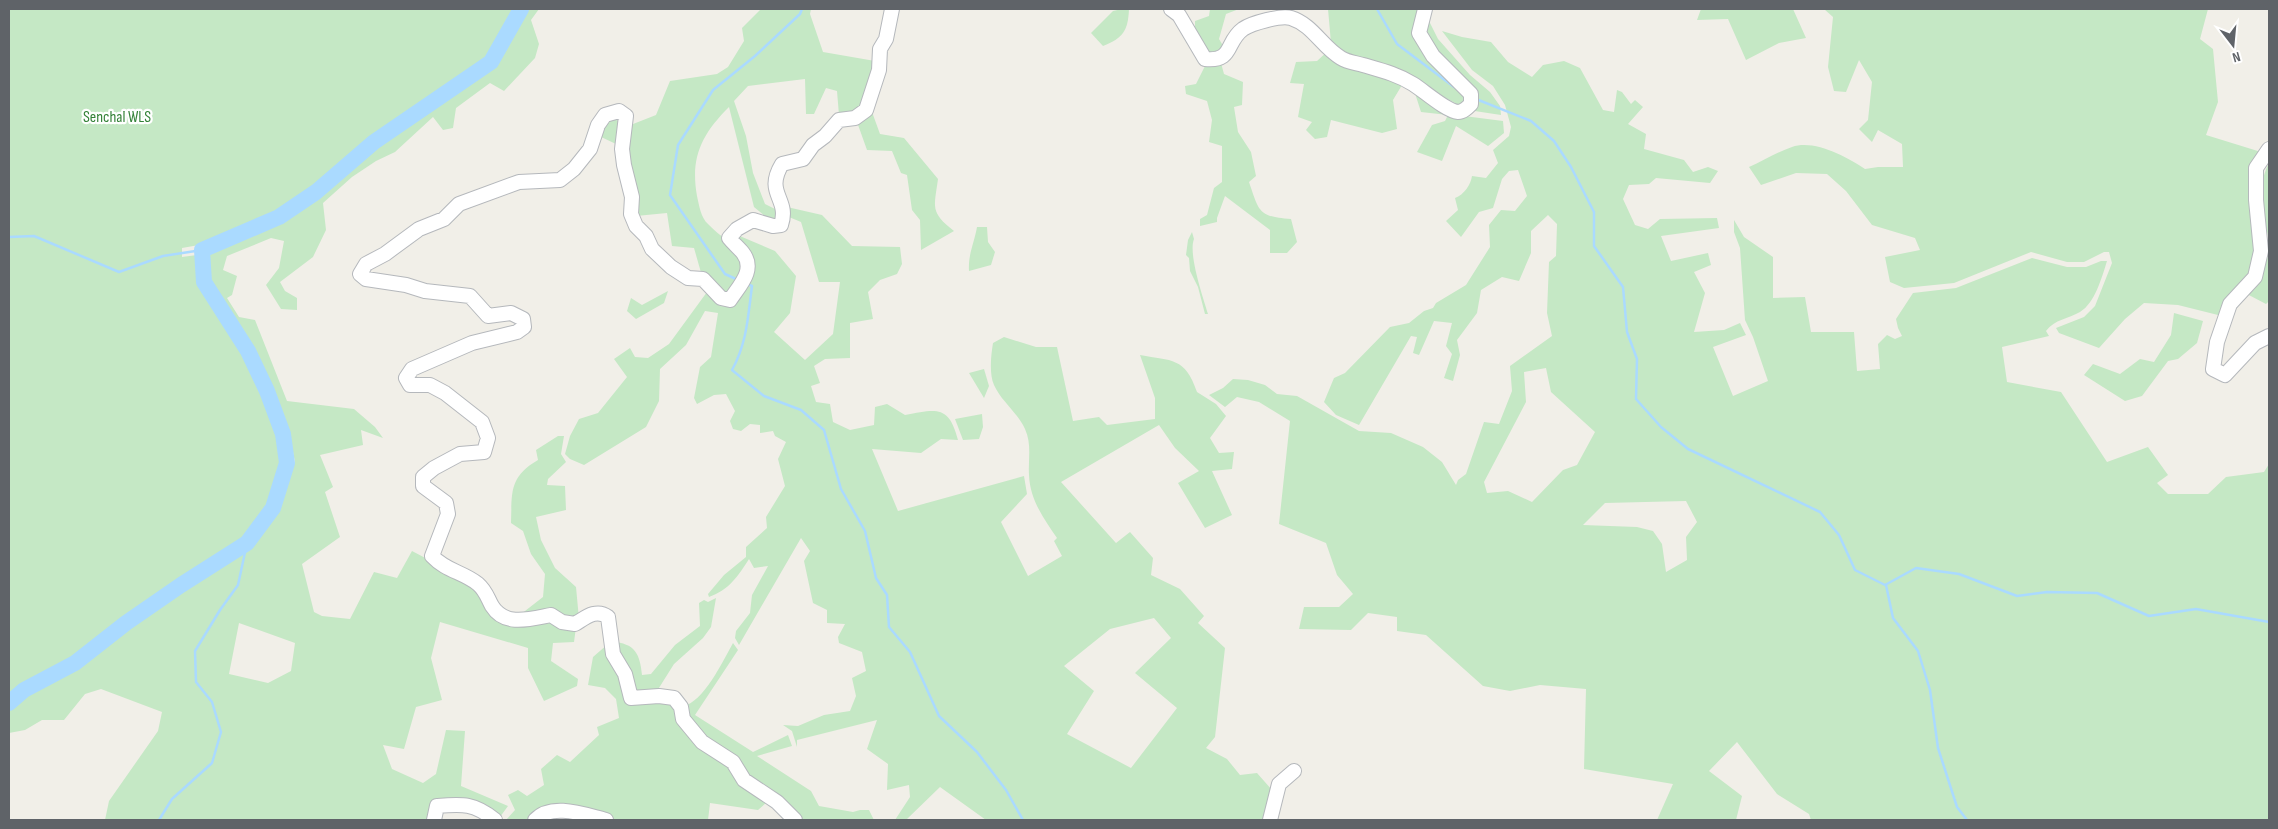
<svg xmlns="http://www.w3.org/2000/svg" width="2278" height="829" font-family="'Sofia Sans Condensed',sans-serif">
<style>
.green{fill:#c5e8c5;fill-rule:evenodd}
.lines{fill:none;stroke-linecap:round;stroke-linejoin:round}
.stream{stroke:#aadaff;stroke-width:2.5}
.river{stroke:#aadaff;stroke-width:16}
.minor-casing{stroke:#b5b8bc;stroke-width:16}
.minor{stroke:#fff;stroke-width:14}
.labels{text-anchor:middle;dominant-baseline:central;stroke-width:4.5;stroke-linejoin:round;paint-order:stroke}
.park-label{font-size:16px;fill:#348238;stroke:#fff}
</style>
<rect width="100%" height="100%" fill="#f1efe8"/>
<g class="green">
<path d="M9,9H517L488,59L372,140L313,190L276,213L199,245L182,248V257L197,255L199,285L244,353L264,393L281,436L285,463L271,507L244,540L178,581L71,661L21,688L9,698Z"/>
<path d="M525,9H539L531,20L539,44L535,58L504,91L490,83L456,108L453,128L443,130L433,117L395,152L376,161L352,177L323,203L326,230L313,257L280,282L285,291L297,298V310L281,309L266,285L279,268L284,241L271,238L227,256L223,270L237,276L232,295L227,298L239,317L255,320L287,401L354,409L375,427L383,438L361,430L363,445L320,455L333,487L325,492L340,537L302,564L314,612L322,616L350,619L374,572L397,578L412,551L475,584L500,618H551L576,627L574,642L553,643L551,661L578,679L577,686L544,701L528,668V648L440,622L431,658L442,700L416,707L404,749L383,745L392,769L423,783L436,774L446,730L465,731L461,786L508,806L500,817L487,805L458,798L428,820H105L109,801L158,731L162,712L101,689L85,694L64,720H42L25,730L9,733V709L28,693L77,667L128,626L251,543L275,511L295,462L291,442L250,348L206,282L205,252L281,219L317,194L377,143L493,64ZM239,623L295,643L291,671L268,683L229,674Z"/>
<path d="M761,9H811L810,14L823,52L875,61L864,108L852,115H839L837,91L826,88L814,114H806L805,79L748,86L734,101L746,136L753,173L765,204L781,212L780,221H771L754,207L729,107C702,134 690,157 697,196C699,205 701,218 708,224C726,243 738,242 745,271L729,297L702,276L694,248L672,246L667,213L636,216L626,150L628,126L656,115L670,81L717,74L728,67L744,41L742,28Z"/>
<path d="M1122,9H1129C1128,31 1123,38 1103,46L1091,33L1113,11Z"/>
<path d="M1210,9H1239L1226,14L1219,39L1225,49L1206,56L1195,40V21L1209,16Z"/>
<path d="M1328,9H1423L1438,39L1470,75L1490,92L1500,106L1501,115L1468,110L1392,69L1344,55L1331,43Z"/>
<path d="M1701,9H1793L1806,38L1779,43L1746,60L1728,19L1697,20Z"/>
<path d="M1824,9H2208L2200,39L2213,49L2218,102L2206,135L2261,152L2258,252L2252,275L2222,316L2178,305L2144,303L2125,319L2099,348L2059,333L2056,328L2084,317L2095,306L2112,263L2109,252H2104L2084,262H2067L2031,252L1954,283L1904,288L1890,282L1885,257L1920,250L1915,238L1872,225L1846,191L1827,174L1796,173L1761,185L1749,167C1763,161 1777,152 1792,147C1814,139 1847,157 1865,169L1878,167H1903L1902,144L1878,130L1872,142L1859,129L1868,120L1872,82L1859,60L1846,92L1834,91L1828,67L1833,17Z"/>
<path d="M1442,31L1462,37L1491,42L1508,62L1532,77L1543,65L1564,61L1580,68L1603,110L1614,112L1617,90L1622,92L1631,104L1635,100L1643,107L1628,124L1646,134L1644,149L1684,160L1693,172L1708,167L1718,171L1710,183L1656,178L1649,184L1629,185L1623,199L1635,225L1648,229L1660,219L1717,218L1719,228L1661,236L1671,261L1708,253L1711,265L1694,272L1705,293L1694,332L1724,330L1740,323L1746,335L1713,347L1733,396L1768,381L1753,337L1745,320L1740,248L1734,232V220L1744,237L1773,257V298L1805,297L1811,332H1854L1857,371L1880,369L1878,344L1887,335L1895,339L1902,336L1898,328L1896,319L1913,293L1956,288L2032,258L2067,267H2086L2101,261H2107C2102,277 2095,303 2080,312C2068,319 2055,319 2046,331L2049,336L2002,347L2007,382L2061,392L2107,462L2148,447L2168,475L2157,483L2168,494H2208L2226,477L2264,472L2269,464V820H1811L1809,814L1777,794L1737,742L1709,771L1742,796L1736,820H1657L1673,784L1584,769L1586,689L1540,685L1510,691L1483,686L1426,635L1397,631V617L1368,613L1351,630L1299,629L1304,607H1339L1353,594L1337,575L1326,543L1279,524L1290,421L1259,402L1237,397L1225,407L1209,395L1223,388L1233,379L1248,380L1265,385L1277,394L1297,396L1359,431L1391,433L1423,447L1442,462L1456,485L1458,480L1466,474L1484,422L1499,424L1512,391L1510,366L1552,336L1547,313L1549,262L1556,256L1557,224L1548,215L1531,231V253L1519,281L1502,277L1481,290L1477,313L1457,340L1460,355L1453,381L1444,378L1452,354L1446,346L1452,323L1434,321L1419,355L1413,353L1417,337L1411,336L1359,425L1336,415L1324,402L1334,378L1345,373L1390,327L1409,323L1424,311L1433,308L1436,303L1466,285L1490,247L1489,225L1501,210L1515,211L1527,196L1518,170L1509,171L1502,179L1493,208L1479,212L1461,237L1446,221L1458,210L1455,198C1464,195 1471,184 1472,176L1486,178L1498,163L1493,150L1509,136L1511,127L1505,105L1493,86L1472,70ZM1546,368L1551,392L1595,432L1577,465L1563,470L1532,502L1508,491L1487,493L1484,482L1526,402L1524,372ZM1686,501L1697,522L1686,537L1687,560L1666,572L1662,544L1653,531L1637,527L1583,525L1605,503Z"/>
<path d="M1328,51L1402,85L1393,100L1397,129L1382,133L1331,120L1327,137L1315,139L1306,130L1312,122L1298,117L1304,84L1290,83L1296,62L1317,61Z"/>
<path d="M1207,62L1221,63L1224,74L1243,82L1242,105L1234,107L1238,132L1251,152L1256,176L1249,182C1259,211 1258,217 1291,219L1297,242L1287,253H1270V230L1225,196L1217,218V222L1200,226V219L1207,215L1214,188L1222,182V146L1209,142L1212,120L1207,101L1186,94L1185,86L1196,84Z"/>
<path d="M1413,87L1464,116L1503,121L1504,133L1488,146L1456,126L1442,161L1417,152L1432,125L1445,121L1448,115L1421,112Z"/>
<path d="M872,112L880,134L904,138L938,179C934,208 930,212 954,231L921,250L920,220L912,210L907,175L901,173L892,151L867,150L857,122Z"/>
<path d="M611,118L619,121L616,144L599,136Z"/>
<path d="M2269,163V240C2263,212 2255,190 2269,163Z"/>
<path d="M787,207L822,215L852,246L900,247L902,264L897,274L880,280L868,292L873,319L850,323V358L825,359L814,366L820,383L811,386L816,402L830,404L833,422L850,430L874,425L875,407L887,404L905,415C937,409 949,405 958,440L941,439L921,453L872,449L898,511L1024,476L1027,494L1001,522L1028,576L1062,556L1054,541L1057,538C1044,519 1030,500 1029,475C1028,460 1032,444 1025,429C1018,413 1001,401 994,385C989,374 991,355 993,343L1004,337L1036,347H1057L1073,421L1099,417L1107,425L1155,419V398L1140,355C1172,361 1185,357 1197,392L1216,404L1226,416L1210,438L1219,453L1234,452L1232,469L1212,471L1232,515L1205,528L1178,483L1199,471L1175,448L1159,425L1061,482L1116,543L1130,532L1153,558L1151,575L1180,589L1204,616L1198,623L1225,648L1215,737L1206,748L1227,759L1240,775L1257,773L1273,791L1266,820H986L940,787L906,820H895L910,797L909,785L887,790L888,764L867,749L877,720L797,740V747L792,731L783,725L798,726L824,715L850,711L856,696L852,678L866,671L862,652L839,643L838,637L845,624L827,623V610L813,603L804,561L810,551L801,538L739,645L735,638L736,631L750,613L752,595L768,566L754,568L749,559C738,576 729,590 709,597L708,594L724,575L746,557V547L767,528L766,517L785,486L778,459L786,442L775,436L773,431L760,433V425L750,424L741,431L733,429L730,421L735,411L726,394L714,395L697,404L694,398L700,367L711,357L718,313L705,311L686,345L660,369L659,401L646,427L584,465L570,459L565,454L570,436L579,419L598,413L627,377L614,359L630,348L635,357L648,358L669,344L707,292L720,306L733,307L746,289L735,234L775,251L796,276L790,313L774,332L805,360L833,334L840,282H819L801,222L789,217ZM1154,618L1171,638L1135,673L1177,708L1131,768L1067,734L1094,691L1064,666L1110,629Z"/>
<path d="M977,227H987L988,242L995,252L991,265L969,271C968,254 974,244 977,227Z"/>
<path d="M1192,232L1194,239C1188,254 1203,297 1208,314H1205L1198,287L1190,271L1189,258L1186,255L1188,240Z"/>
<path d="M2269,252V301L2266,304L2245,293C2257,281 2265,269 2269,252Z"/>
<path d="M668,291L664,303L636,319L627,311L631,298L642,305Z"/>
<path d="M2174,313L2203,321L2197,343L2178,359L2168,361L2142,396L2125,401L2084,375L2093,364L2120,374L2140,359L2154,362L2171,335Z"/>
<path d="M984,369L989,386L984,398L969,373Z"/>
<path d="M982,414L983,427L979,439L963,440L955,419Z"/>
<path d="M558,436H564L561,454L566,462L548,479L547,485L565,486L566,510L536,517L541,540L555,568L576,587L579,619L516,618L543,597L545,574L531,554L523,531L511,523C512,492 509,477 538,460L536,450Z"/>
<path d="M716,598L711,627L703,638L674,664L657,691L639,697L612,642C635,643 640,654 642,675L651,674L675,645L700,626L699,603L704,600L708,602Z"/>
<path d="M733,643L738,650L695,715L753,752L788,735L792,746L757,756L811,791L819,806L853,812L860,810H869L874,820H797L702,740L683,706C703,703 723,661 733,643Z"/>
<path d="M608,644L625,689L673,701L719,757L767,802L758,810L710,803L708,820H617L559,806L531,820H506L515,810L508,795L518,790L527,796L544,785L541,769L557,755L570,762L599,735L597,727L619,718L616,699L605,688L588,685L593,657Z"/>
</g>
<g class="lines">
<g class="stream">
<path d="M1377,9L1397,44L1454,87"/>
<path d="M1476,99L1531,121L1554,141L1571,167L1594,212V246L1623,287L1627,332L1637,359L1636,399L1661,427L1688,449L1820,512L1839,535L1855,570L1885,585L1916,568L1959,574L2017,596L2047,592L2097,593L2149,616L2196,609L2269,622"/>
<path d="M9,237L34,236L119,272L163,256L202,250"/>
<path d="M738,280L725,274L670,195L678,145L713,90L755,56L800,14L802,9"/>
<path d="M747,284L752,286C748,316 747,343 732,370L764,396L801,410L824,430L841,489L865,531L876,578L887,595L889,627L910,652L939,716L977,752L1006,790L1023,820"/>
<path d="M1886,585L1893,618L1918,651L1930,690L1938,748L1957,807L1967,820"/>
<path d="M159,820L172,799L212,763L221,732L212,702L196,682L195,651L220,610L238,585L247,543"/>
</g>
<path class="river" d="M9,703L24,690L75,663L126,623L181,585L247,543L273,508L287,463L283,434L267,391L248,351L204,282L202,250L279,217L316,192L374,142L491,62L521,9"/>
<g class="minor-casing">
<g id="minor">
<path d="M1171,9L1179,15L1205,59C1234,62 1225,42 1243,29C1252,23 1281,15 1291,18C1313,25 1322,47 1341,58C1347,62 1356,63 1363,65C1380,70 1397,74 1413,84C1423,90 1446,111 1458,112C1463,112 1467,108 1471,104V94L1433,56L1419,33L1425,9"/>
<path d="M2269,149L2256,168V200L2261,251L2255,277L2230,304L2217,342L2213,369L2225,375L2255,343L2269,336"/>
<path d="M434,820L437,806C463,804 474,803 495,820"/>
<path d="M535,820C552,802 585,815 606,820"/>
<path d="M795,820L777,802L744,780L733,762L702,742L683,719L681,707L674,698L659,696L631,698L625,674L613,654L608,617C596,608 585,618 575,624L562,622L551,615C530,619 505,627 492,606C487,597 486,591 478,584C463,572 446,571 432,556L448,514L446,503L423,486V477L434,468L460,454L484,452L488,438L482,422L445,393L430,385H410L406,378L412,369L472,343L517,332L524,327L523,319L511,313L488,316L470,296L425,291L406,285L366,279L360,274L366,264L385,254L419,229L444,219L459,204L519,182L560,180L574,169L590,149L598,125L605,115L619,111L626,116L622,149L624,165L632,197L631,214L636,226L646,236L652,249L671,267L688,278L703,279L721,298L730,300C739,286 756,270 743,253C739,248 733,243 729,238L737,229L753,220L773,226L781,225C790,198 764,194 782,164L803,159L813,145L825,136L839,120L855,118L866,110L879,70L880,49L886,39L892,9"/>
<path d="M1270,820L1279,784L1294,771"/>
</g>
</g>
<use href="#minor" class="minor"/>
</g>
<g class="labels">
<g class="park-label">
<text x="117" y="117">Senchal WLS</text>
</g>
</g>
<rect width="2278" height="829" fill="none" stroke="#5f6368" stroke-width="20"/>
<g transform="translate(2233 45) rotate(164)" stroke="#ffffff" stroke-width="4" paint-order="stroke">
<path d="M0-4L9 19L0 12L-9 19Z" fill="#5f6368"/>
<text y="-8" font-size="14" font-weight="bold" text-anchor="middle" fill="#5f6368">N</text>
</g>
</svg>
